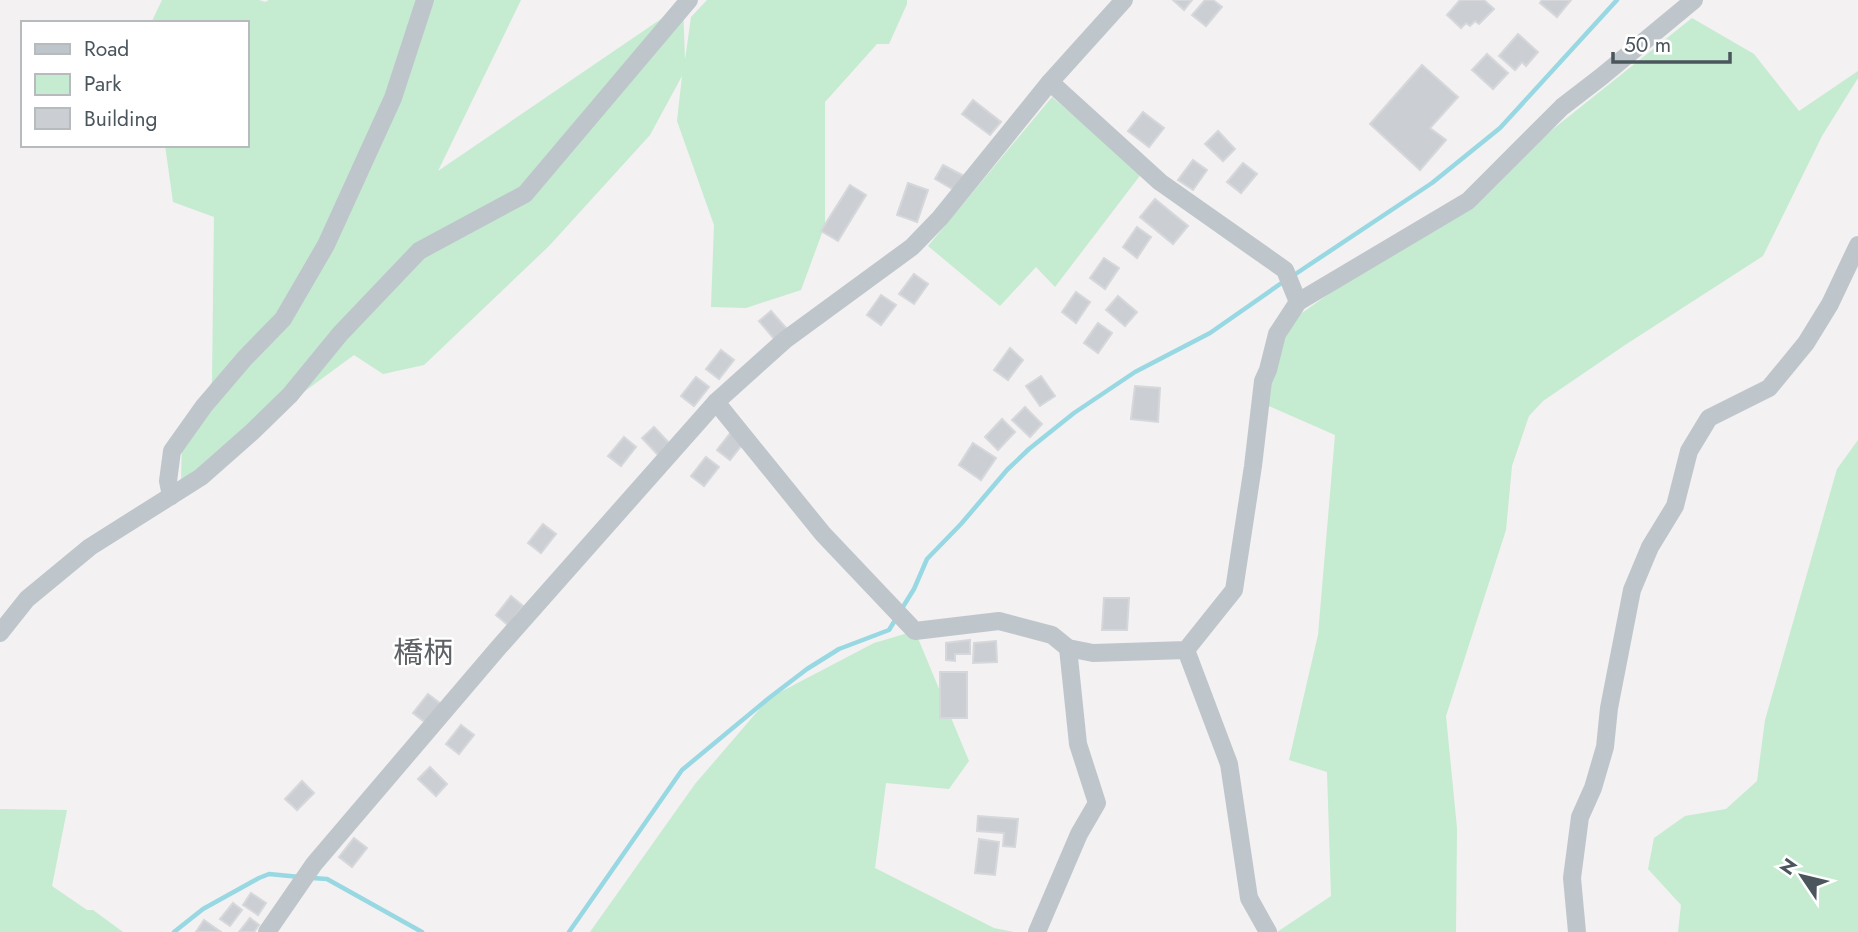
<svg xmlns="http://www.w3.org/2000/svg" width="1858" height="932" font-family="Jost,'Noto Sans JP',sans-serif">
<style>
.green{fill:#c5ebd1}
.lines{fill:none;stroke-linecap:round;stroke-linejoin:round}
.stream{stroke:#97d8e3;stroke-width:4.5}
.building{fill:#cbced2;stroke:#d5d7db;stroke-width:2}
.minor{stroke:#bec6cc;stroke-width:18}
.labels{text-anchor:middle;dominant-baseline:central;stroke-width:5;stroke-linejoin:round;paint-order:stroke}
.neighbourhood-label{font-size:30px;fill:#5e6165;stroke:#fff}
</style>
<rect width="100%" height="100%" fill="#f3f1f1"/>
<g class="green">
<path d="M162,0H259L265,2L269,0H521L438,171L683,4L685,60L691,17L707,0H907V4L889,44H877L825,102V225L801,290L746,308L711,307L714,225L677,121L682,76L650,135L549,246L424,365L383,374L354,355L181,482L182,438L212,382L214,217L173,202L165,145H247V23H151Z"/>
<path d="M1692,18L1754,54L1799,111L1858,71V78L1822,136L1763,256L1625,345L1543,401L1529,416L1512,466L1506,530L1446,716L1457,828L1456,932H1277L1331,896L1327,772L1289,760L1318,635L1335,435L1255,400L1289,322L1478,189Z"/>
<path d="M1052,97L1142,173L1055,287L1036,267L1000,306L928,246Z"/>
<path d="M1858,440V932H1678L1681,905L1648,869L1654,838L1685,816L1726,809L1757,781L1765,720L1837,469Z"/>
<path d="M915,631L969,761L949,789L886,783L875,868L994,928L1014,932H590L695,784L769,698L874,643Z"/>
<path d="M0,809L67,810L52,886L87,910H93L123,932H0Z"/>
</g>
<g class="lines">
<g class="stream">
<path d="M1291,277L1432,183L1500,128L1617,0"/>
<path d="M901,610L914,589L927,559L961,524L1007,470L1029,449L1074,413L1135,372L1210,333L1283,282"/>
<path d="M312,878L327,879L422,932"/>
<path d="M174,932L203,909L259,878L269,874L300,877"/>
<path d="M569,932L682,770L769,698L807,669L839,649L889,630L897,617"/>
</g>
</g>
<g class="building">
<path d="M1173,0H1192L1184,10Z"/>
<path d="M1205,0H1213L1222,7L1206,26L1192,15Z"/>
<path d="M1460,0H1484L1494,9L1479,24L1475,21L1470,26L1466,23L1461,28L1447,15Z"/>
<path d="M1542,0H1571L1557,17L1540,3Z"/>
<path d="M1518,34L1538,52L1526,66L1522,62L1515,70L1499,56Z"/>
<path d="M1487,54L1508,73L1493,89L1472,70Z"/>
<path d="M1422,65L1458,97L1430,128L1446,140L1420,170L1370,124Z"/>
<path d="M973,100L1001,122L990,135L962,114Z"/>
<path d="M1143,112L1164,128L1149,147L1128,131Z"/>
<path d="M1218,131L1235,149L1223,161L1205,144Z"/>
<path d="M1193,160L1207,170L1193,190L1178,180Z"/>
<path d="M1243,163L1257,174L1241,193L1227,182Z"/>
<path d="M943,165L964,176L956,191L935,179Z"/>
<path d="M908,183L928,190L917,222L897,215Z"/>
<path d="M850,185L866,195L838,241L821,231Z"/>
<path d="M1155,199L1188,226L1173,244L1140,217Z"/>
<path d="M1137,227L1151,237L1137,258L1123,247Z"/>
<path d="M1104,258L1119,268L1105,289L1090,278Z"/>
<path d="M914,274L928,284L914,304L899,294Z"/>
<path d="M1076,292L1090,302L1076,323L1062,312Z"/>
<path d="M881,295L896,305L881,325L867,315Z"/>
<path d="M1118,296L1137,312L1125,326L1106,310Z"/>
<path d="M771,311L787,329L775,340L759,321Z"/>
<path d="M1098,323L1112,333L1098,353L1084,343Z"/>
<path d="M1010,348L1023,360L1008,380L994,370Z"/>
<path d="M721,350L734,360L719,379L706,369Z"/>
<path d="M1041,376L1055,396L1040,406L1026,386Z"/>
<path d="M696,377L709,387L694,406L681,396Z"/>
<path d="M1135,386L1160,388L1158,422L1131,419Z"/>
<path d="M1025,407L1042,424L1030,437L1012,420Z"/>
<path d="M1002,419L1015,432L998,450L985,437Z"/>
<path d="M654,427L671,445L659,456L642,438Z"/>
<path d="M732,431L745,441L730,460L717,450Z"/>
<path d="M624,437L636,447L621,466L608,456Z"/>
<path d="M973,443L996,458L981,480L959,465Z"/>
<path d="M706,457L719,467L704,486L691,476Z"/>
<path d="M543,524L556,534L541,553L528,543Z"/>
<path d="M511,596L523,606L508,625L496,615Z"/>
<path d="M1104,598H1129L1127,630H1102Z"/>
<path d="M970,640V654H955V661L946,660V643Z"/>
<path d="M996,641L997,662L973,663L974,643Z"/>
<rect x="940" y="672" width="27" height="46"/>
<path d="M428,694L441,704L426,723L413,713Z"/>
<path d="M461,725L474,735L459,754L446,744Z"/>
<path d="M430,767L447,784L436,796L418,779Z"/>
<path d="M302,781L314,793L297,810L285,799Z"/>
<path d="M978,816L1018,819L1015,847L1003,846L1004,833L977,831Z"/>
<path d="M354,838L367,848L352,867L339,857Z"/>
<path d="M979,839L999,842L995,875L975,873Z"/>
<path d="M251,893L266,903L258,915L243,905Z"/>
<path d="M233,903L242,910L230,926L220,919Z"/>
<path d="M250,918L259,925L254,932H239Z"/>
<path d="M204,920L221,932H196Z"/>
</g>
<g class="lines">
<g class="minor">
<path d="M1050,82L1160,182L1285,270L1298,302"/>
<path d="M716,402L823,534L915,631L999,621L1052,635L1068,648L1093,653L1186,650L1234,590L1253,466L1263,381L1268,370L1277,334L1298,302L1468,201L1562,107L1601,77L1694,0"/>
<path d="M171,496L168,481L172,451L204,406L245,358L283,319L326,245L393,98L425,0"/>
<path d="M0,633L27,599L90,547L201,477L252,432L290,395L340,334L419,251L525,194L689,0"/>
<path d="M1186,650L1229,764L1249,898L1268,932"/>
<path d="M267,932L314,864L499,647L716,402L785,340L912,247L940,218L1050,82L1124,0"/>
<path d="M1037,932L1079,834L1097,803L1078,744L1068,648"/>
<path d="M1577,932L1572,878L1580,817L1593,788L1605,747L1609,708L1632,590L1650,547L1675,506L1689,451L1709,418L1769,388L1806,343L1830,304L1858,245"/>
</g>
</g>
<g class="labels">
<g class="neighbourhood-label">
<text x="423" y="652">橋柄</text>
</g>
</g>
<rect x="21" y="21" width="228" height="126" fill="#ffffff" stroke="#b7bbbe" stroke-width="2"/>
<rect x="35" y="44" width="35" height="10" fill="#bec6cc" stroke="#b7bbbe" stroke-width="2"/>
<text x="84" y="56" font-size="21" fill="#4a555c">Road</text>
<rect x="35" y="74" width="35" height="21" fill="#c5ebd1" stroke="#b7bbbe" stroke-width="2"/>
<text x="84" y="91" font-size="21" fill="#4a555c">Park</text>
<rect x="35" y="108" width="35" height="21" fill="#cbced2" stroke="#b7bbbe" stroke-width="2"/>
<text x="84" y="126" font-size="21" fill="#4a555c">Building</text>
<g transform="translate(1802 876) rotate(305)" stroke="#ffffff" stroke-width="5" paint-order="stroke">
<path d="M0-5L12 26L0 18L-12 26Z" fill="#4a555c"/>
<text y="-10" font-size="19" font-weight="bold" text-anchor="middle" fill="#4a555c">N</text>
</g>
<path d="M1613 52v10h117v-10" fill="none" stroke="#4a555c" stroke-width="3.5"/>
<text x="1624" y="52" font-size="21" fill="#4a555c" stroke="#ffffff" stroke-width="5" paint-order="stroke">50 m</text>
</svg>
